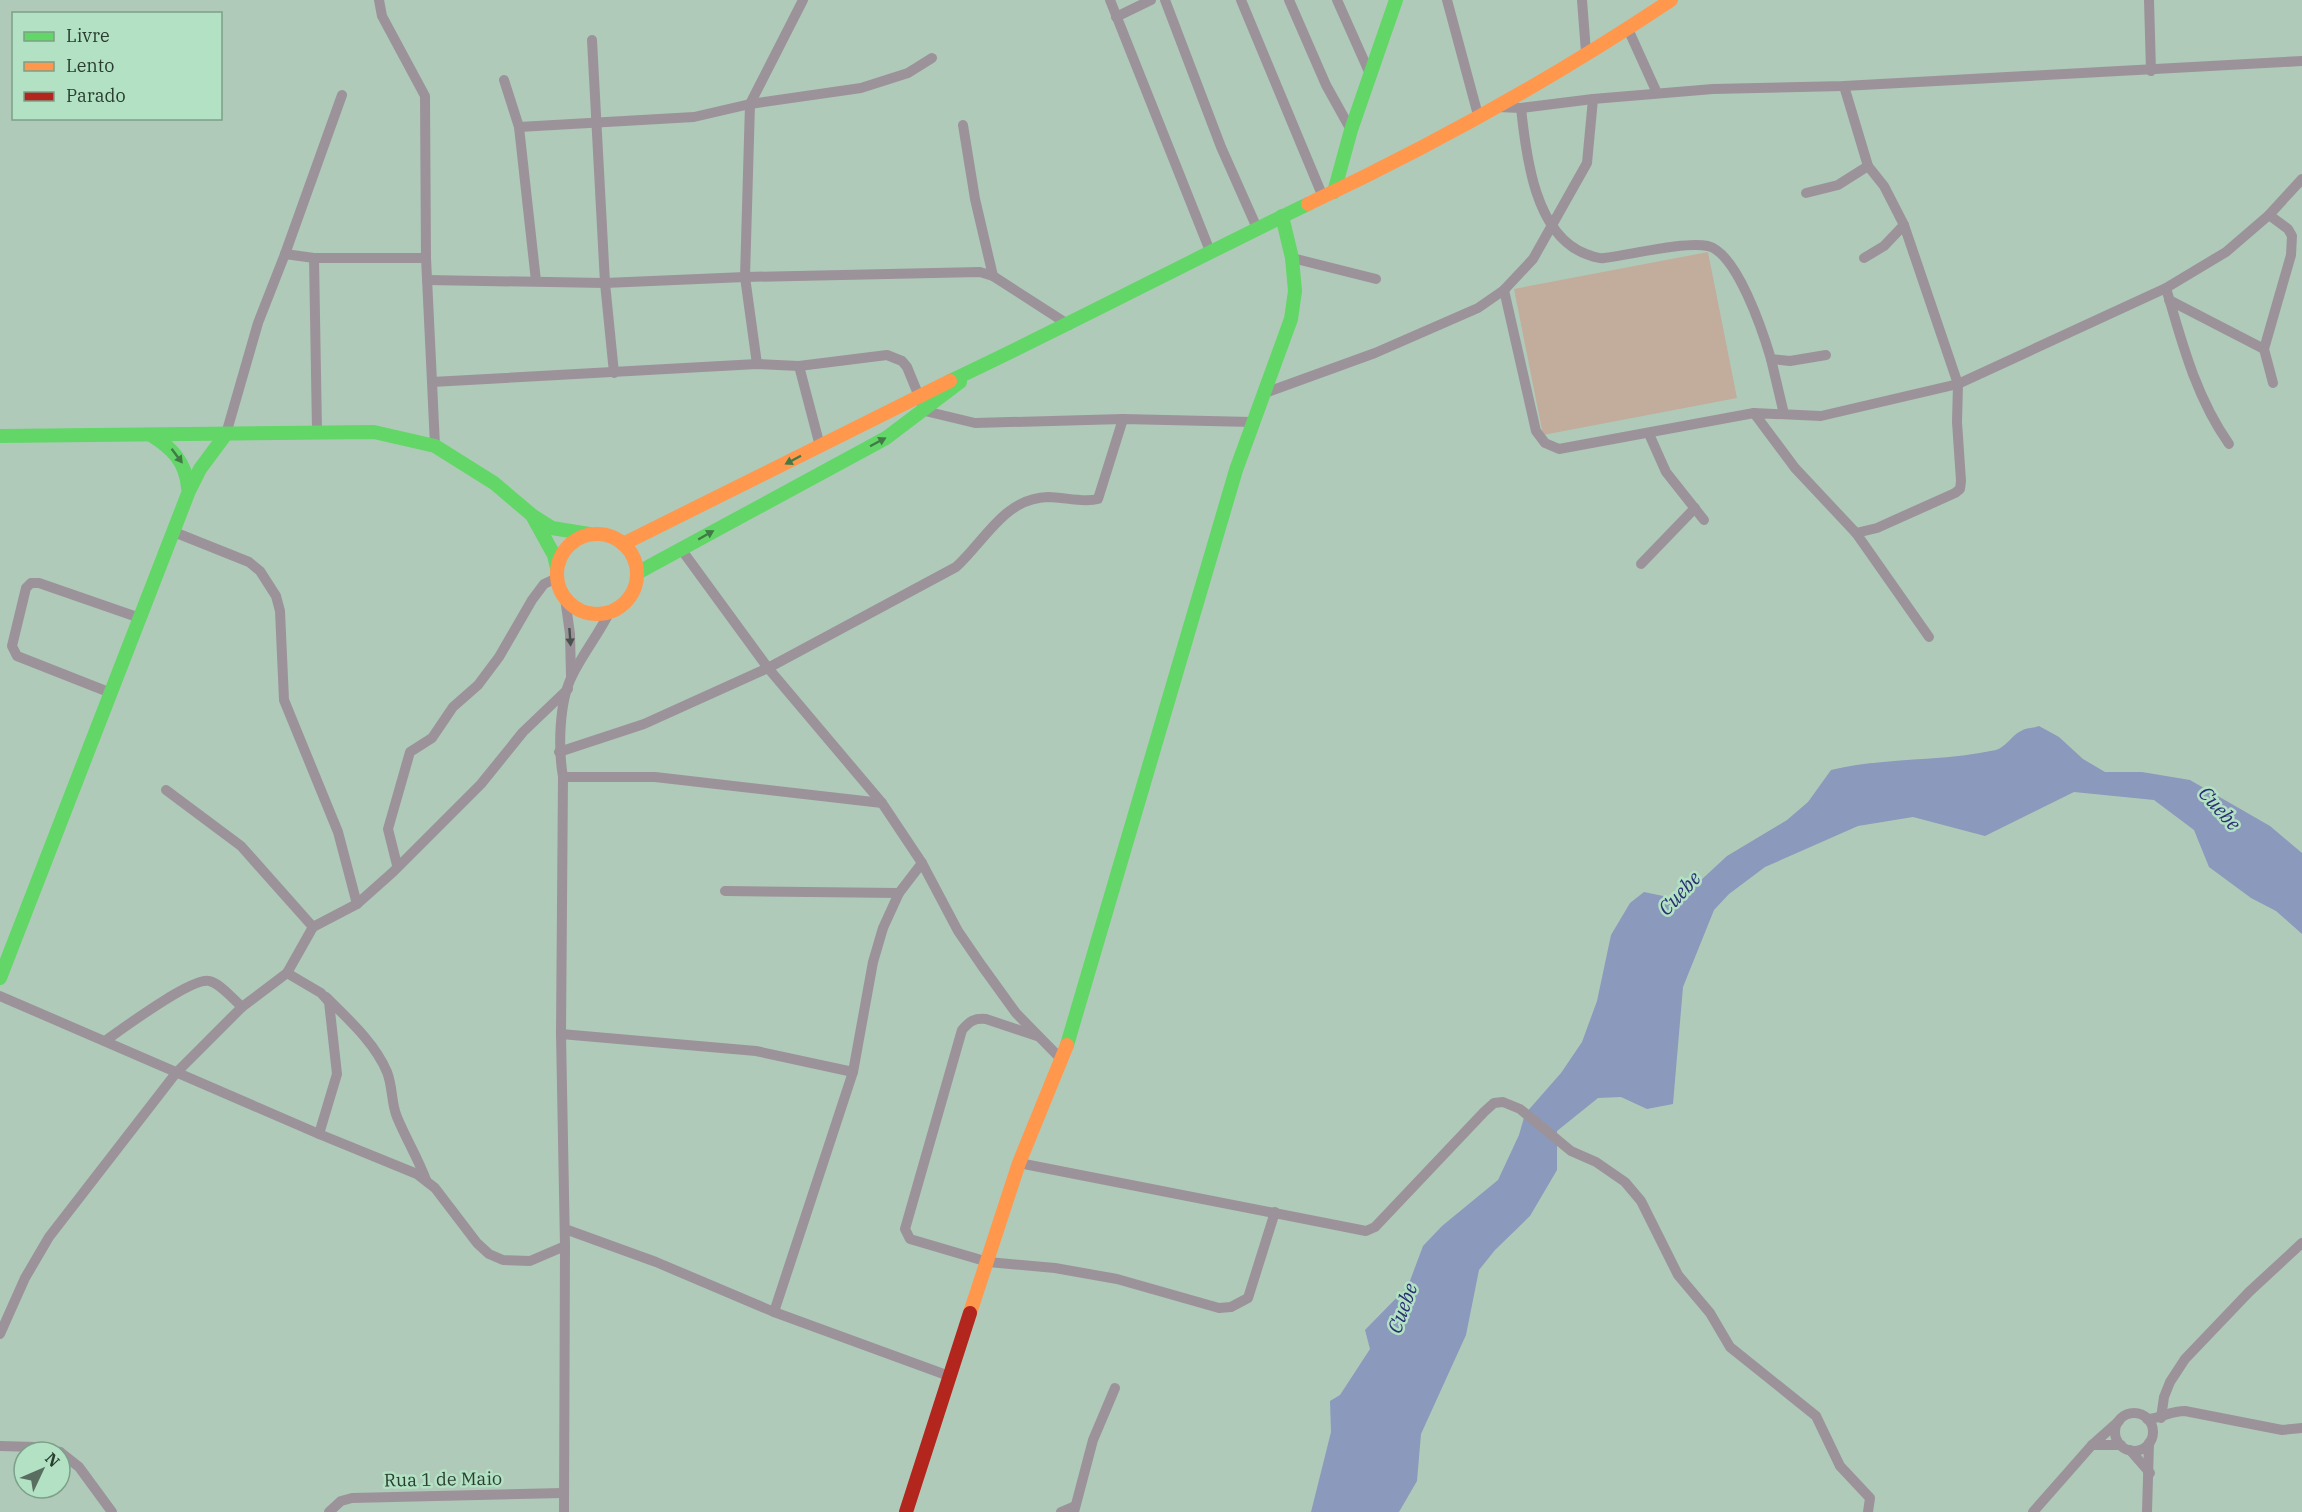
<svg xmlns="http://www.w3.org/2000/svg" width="2302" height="1512" font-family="'IBM Plex Serif',serif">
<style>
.green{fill:#c2ac9c}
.water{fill:#8a99bc}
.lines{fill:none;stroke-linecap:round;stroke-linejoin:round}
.street{stroke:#9c939a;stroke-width:10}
.fast{stroke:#63d668;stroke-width:14}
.slow{stroke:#ff974d;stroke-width:14}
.jam{stroke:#b3261e;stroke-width:14}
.oneway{fill:#417a47}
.oneway2{fill:#46524b}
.labels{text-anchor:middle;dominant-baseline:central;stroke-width:5;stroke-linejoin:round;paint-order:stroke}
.street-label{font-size:18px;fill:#2a3d31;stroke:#b2e2c3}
.water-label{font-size:20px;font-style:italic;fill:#2a2e73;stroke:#b2e2c3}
</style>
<rect width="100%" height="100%" fill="#b0caba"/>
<path class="green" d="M1708,252L1737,398L1543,435L1514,289Z"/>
<path class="water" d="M2039,726L2059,737L2083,759L2105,772H2142L2190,780L2270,826L2302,853V934L2276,911L2251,898L2209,867L2194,830L2154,800L2074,792L1985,836L1913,817L1858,826L1765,867L1729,894L1714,910L1683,987L1673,1104L1647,1109L1621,1097L1598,1098L1557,1131V1170L1530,1216L1495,1250L1479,1270L1466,1335L1421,1434L1417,1481L1399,1512H1311L1331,1432L1330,1401L1340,1395L1370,1349L1365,1330L1408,1286L1423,1246L1442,1226L1498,1180L1519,1135L1525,1114L1561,1073L1582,1042L1597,1001L1611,935L1630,903L1644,892L1668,897L1686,894L1727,856L1787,820L1808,802L1831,770C1885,757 1941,762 1996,750C2006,747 2012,735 2021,731C2026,728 2034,728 2039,726Z"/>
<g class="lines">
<g class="street">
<path d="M379,0L382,16L425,96L426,258L432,382"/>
<path d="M1110,0L1210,251"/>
<path d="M1165,0L1221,147L1257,228"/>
<path d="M1241,0L1323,197"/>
<path d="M1289,0L1326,85L1351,130"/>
<path d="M1337,0L1370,74"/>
<path d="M1447,0L1478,115"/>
<path d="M1582,0L1586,52"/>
<path d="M2149,0L2151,71"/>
<path d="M1116,17L1151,0"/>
<path d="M1628,29L1657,93"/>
<path d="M592,40L605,283L614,373"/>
<path d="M504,80L519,127L536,281"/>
<path d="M1844,86L1868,166L1884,186L1904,225L1958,384L1957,422L1961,481L1960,489L1955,493L1877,528L1856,533"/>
<path d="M1498,107L1521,108L1593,99L1713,89L1844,86L2302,61"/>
<path d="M1521,108C1526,156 1535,235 1586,254C1592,256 1598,259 1604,258C1630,255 1684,241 1708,246C1737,253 1763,332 1771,359L1790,361L1826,355"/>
<path d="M963,125L975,199L993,276"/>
<path d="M519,127L694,117L750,104L861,88L908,73L932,58"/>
<path d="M1806,193L1838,185L1868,166"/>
<path d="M2269,215L2288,229L2292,236L2291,255L2264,349L2273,383"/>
<path d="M285,254L342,95"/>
<path d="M1292,258L1376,279"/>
<path d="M1864,258L1884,246L1904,225"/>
<path d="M427,280L605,283L745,277L980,272L993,276L1069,325"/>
<path d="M2166,288C2182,343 2196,397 2229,444"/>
<path d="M1504,290L1536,431L1545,443L1559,449L1754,413"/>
<path d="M2169,300L2264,349"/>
<path d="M1771,359L1784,414"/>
<path d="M757,364L745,277L750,104L803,0"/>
<path d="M799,366L820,446"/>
<path d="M1262,394L1375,353L1478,308L1504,290L1533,259L1587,163L1593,99"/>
<path d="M317,431L314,258H426"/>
<path d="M226,434L258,323L285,254L314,258"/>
<path d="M1649,434L1666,472L1704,520"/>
<path d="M435,446L432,382L757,364L799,366L887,355L902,361L907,367L925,411L975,423L1123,419L1252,422"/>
<path d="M174,532L249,562L260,571L276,596L280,611L284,700L338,832L357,904"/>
<path d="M681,549L768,668L882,803"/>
<path d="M1641,564L1695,508"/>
<path d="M565,598L570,634L571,676"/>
<path d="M1929,637L1856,533L1795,468L1754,413L1821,416L1958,384L2166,288L2226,252L2269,215L2302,179"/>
<path d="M111,693L17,656L12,646L26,588L31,583H39L140,618"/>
<path d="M559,752L644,724L768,668L956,567C985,541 1004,498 1048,497C1064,497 1083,503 1098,499L1123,419"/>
<path d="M563,777H655L882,803L922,863L958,931L982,966L1016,1013L1062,1060"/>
<path d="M166,790L241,846L313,927"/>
<path d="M397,865L388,829L410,752L432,738L453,707L478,685L499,657L532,600L544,584L557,578"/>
<path d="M725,891L899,893"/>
<path d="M287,973L321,993L329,1002L337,1074L319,1134"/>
<path d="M0,996L319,1134L417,1174L435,1188L477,1243L489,1254L503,1260L530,1261L565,1246"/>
<path d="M326,997C348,1019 375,1043 387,1072C393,1087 391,1103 397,1117C406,1139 418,1158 426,1180"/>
<path d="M561,1034L756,1051L853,1072"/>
<path d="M1037,1036L986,1019C974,1018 970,1021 962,1030L905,1229L910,1239L988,1262L1055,1268L1117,1279L1219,1308L1231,1307L1248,1298L1275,1212"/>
<path d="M105,1041C122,1029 192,977 209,981C220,983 234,1000 242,1007"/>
<path d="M1019,1163L1366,1231L1375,1227L1484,1112L1494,1103L1503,1102L1520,1109L1571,1151L1596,1162L1625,1182L1641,1201L1678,1275L1710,1313L1730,1347L1816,1416L1840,1466L1870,1498L1868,1512"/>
<path d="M565,1229L656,1262L774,1312L949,1376"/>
<path d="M774,1312L853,1072L873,962L883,928L899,893L922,863"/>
<path d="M0,1334L25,1278L49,1237L176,1073L242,1007L287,973L313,927L357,904L393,872L481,784L523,732L568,689"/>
<circle cx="2134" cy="1432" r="19"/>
<path d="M2161,1418L2164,1397L2170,1382L2185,1359L2249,1292L2302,1243"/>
<path d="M2147,1419C2162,1418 2170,1411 2185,1411L2282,1430L2302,1428"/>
<path d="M2092,1445H2121"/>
<path d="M0,1446L36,1447L60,1452"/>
<path d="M2130,1450L2150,1473"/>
<path d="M60,1452L79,1467L112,1512"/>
<path d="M329,1512L341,1501L352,1498L563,1493"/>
<path d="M564,1512L565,1246L561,1034L563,777C558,748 559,702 572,676C583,653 599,634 610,611"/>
<path d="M1061,1512L1075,1506"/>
<path d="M1074,1512L1093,1440L1115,1388"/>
<path d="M2033,1512L2092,1445L2119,1421"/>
<path d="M2147,1512L2149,1443"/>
</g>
<g class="fast">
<path d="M1334,192L1351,130L1396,0"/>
<path d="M950,381C1071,324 1188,262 1308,204"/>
<path d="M151,435C172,448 186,462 188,488"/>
<path d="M0,436L374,432L435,446L494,483L533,516L552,528L589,534"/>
<path d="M533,517L554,555L557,568"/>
<path d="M637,573L886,438L960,382"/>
<path d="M0,978L189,491L200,469L226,434"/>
<path d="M1067,1045L1236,470L1291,319L1295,291L1292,258L1282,216"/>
</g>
<g class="slow">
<path d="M1308,204C1433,145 1556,77 1671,0"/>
<circle cx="597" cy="574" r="40"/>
<path d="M623,544L950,381"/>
<path d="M970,1313L1019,1163L1067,1045"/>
</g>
<path class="jam" d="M906,1512L970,1313"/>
</g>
<defs><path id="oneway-solid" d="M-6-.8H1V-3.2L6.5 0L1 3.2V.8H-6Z" transform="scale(1.5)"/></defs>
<g class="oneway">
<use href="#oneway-solid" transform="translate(878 442) rotate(-28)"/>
<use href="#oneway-solid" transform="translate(177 456) rotate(53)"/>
<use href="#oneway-solid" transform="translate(793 460) rotate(152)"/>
<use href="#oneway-solid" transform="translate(706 535) rotate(-30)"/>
</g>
<use class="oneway2" href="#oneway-solid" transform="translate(570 637) rotate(86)"/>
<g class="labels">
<g class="street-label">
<text transform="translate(443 1479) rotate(-1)">Rua 1 de Maio</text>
</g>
<g class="water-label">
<text transform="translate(2220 808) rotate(48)">Cuebe</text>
<text transform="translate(1679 893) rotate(-47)">Cuebe</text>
<text transform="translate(1402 1308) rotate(-70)">Cuebe</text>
</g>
</g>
<rect x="12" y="12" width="210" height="108" fill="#b2e2c3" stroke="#7ca089" stroke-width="1.5"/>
<rect x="24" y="32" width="30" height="9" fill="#63d668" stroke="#7ca089" stroke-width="1.5"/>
<text x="66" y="42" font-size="18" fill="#2a3d31">Livre</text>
<rect x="24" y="62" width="30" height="9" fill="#ff974d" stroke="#7ca089" stroke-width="1.5"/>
<text x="66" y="72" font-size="18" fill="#2a3d31">Lento</text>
<rect x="24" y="92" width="30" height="9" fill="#b3261e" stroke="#7ca089" stroke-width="1.5"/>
<text x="66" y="102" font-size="18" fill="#2a3d31">Parado</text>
<g transform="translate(42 1470) rotate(46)"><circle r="28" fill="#b2e2c3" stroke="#7ca089" stroke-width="1.5"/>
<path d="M0-4.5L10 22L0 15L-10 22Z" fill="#596e61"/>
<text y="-9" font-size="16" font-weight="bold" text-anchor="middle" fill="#2a3d31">N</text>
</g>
</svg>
